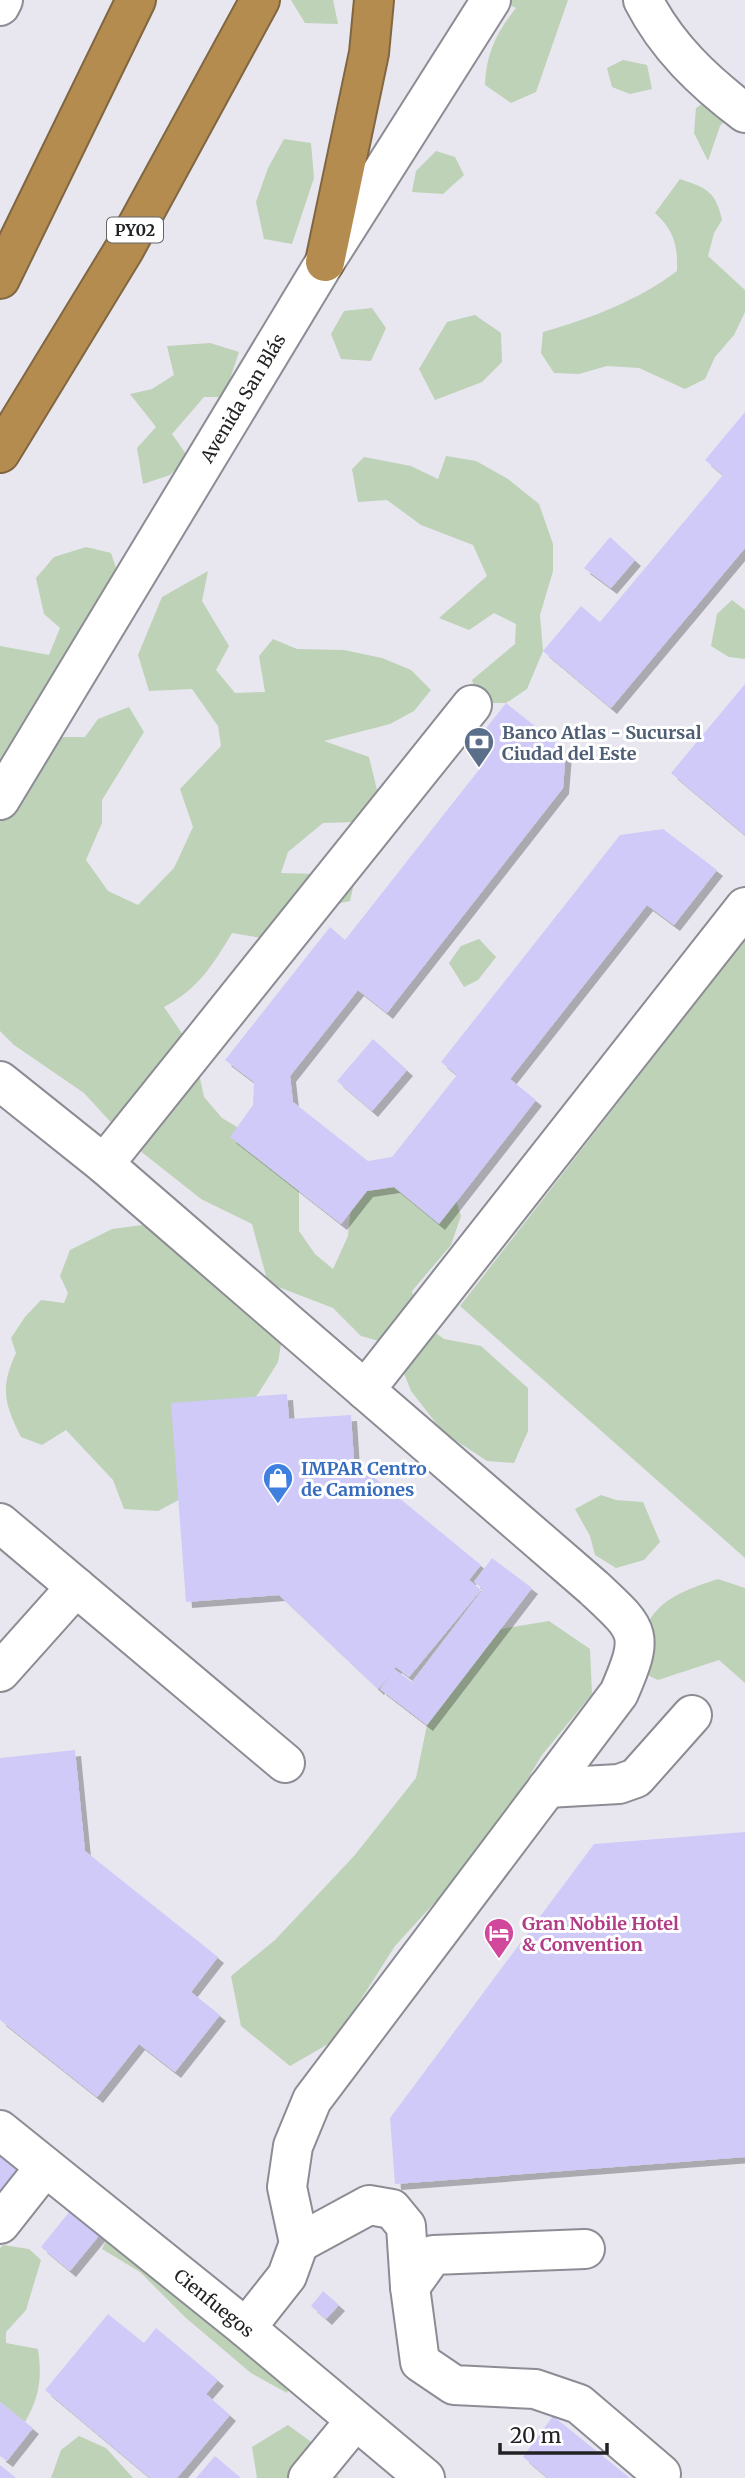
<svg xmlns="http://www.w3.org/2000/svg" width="745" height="2478" font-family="Merriweather,serif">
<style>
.green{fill:#bdd2b6}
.building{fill:#d0caf8;filter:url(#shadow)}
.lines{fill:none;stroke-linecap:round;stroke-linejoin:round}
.minor-casing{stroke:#8c8c94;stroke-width:42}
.highway-casing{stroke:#816741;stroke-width:42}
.minor{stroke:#fff;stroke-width:38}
.highway{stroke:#b48c50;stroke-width:38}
.labels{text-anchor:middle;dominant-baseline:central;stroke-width:6;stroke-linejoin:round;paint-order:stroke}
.shield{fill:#fff;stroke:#646466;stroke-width:2}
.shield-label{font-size:16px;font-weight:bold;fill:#222225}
.street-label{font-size:18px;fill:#222225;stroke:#fff}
.service-label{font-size:18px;font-weight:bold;fill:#4e5e75;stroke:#fff;text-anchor:start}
.shop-label{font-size:18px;font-weight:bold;fill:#366cbe;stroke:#fff;text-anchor:start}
.hotel-label{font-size:18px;font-weight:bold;fill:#b23c85;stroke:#fff;text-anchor:start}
</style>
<defs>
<filter id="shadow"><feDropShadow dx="6" dy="6" stdDeviation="0" flood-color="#0004"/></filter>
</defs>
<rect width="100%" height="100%" fill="#e8e7f0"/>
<g class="green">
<path d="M291,0H333L338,24L305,23Z"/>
<path d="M499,0H568L536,92L511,103L485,85C486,53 497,32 516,8Z"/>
<path d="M623,60L647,65L652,89L630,94L612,87L607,68Z"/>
<path d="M713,97L739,106L720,126L708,161L694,133L696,108Z"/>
<path d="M284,139L311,143L314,178L292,244L264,239L256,202L268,168Z"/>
<path d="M436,151L455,157L464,175L443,194L412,192L416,171Z"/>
<path d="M680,179C707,188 716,192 722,220L714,233L708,256L745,290V312L734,335L715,357L705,379L685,389L639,368L607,366L579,374L554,373L541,353L543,332C589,319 639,300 677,271C678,246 674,230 655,213Z"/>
<path d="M372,308L386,328L371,361L341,359L331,334L344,311Z"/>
<path d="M475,315L501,333L502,362L482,382L435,400L419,369L447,322Z"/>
<path d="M210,343L239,352L224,397H204L172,434L188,457L170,475L143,484L137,448L156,427L130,394L152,389L174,375L167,346Z"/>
<path d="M446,456L476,461L508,479L539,504L553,544V571L540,615L543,651L527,689L506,703H479L472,680L515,644L516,624L494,613L469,630L439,618L487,576L473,545L421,525L387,500L358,502L352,469L364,457L411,466L438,479Z"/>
<path d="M86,547L111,553L117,571L55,737H85L98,719L129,707L144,732L102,800V823L86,860L108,891L138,905L174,868L193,827L180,789L221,746L218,726L192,689L149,691L138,655L162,597L208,571L202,601L229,646L216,670L235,693L265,692L259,656L273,639L297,649L344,650L382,658L411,670L431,690L414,711L390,724L324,741L369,757L379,798L357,822L323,823L288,852L281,873L356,875L350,901L314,909L279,941L232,933C213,965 197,990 164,1007L194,1051L204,1097L222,1118L299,1164V1231L315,1254L333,1269L348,1236L354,1176L449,1179L461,1216L451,1245L412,1291L420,1321L444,1339L481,1346L528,1388V1431L514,1463L487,1461L443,1432L411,1391L393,1345L361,1336L333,1308L268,1283L252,1224L201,1199L129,1142L84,1093L14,1045L0,1031V646L49,655L60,628L44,614L36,578L54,557Z"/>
<path d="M732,600L745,610V659L729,657L711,646L717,614Z"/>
<path d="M479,939L496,957L478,980L464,987L449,963L461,946Z"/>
<path d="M745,939V1558L460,1306Z"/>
<path d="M150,1224L282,1338L278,1362L258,1394L234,1421L188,1495L158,1511L124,1509L113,1480L66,1430L42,1445L21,1437C4,1403 0,1388 16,1353L11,1338L25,1317L41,1300L64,1303L68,1293L60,1276L70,1250L112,1229Z"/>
<path d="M601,1495L616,1500L643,1502L660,1542L644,1560L616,1568L595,1555L590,1536L575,1509Z"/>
<path d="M718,1579L745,1588V1683L719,1660L658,1680L639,1671C639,1610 665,1596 718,1579Z"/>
<path d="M549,1621L590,1649L592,1694L542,1755L488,1844L395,1946L335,2040L290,2066L241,2026L231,1976L275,1940L354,1856L416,1778L427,1725L501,1629Z"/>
<path d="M114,2223L296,2372L287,2393L251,2373L186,2318L140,2272L102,2249Z"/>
<path d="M3,2245L29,2249L41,2260L26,2310L6,2332V2343L38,2349C42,2378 40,2396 25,2422L0,2402V2248Z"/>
<path d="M288,2425L314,2444L339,2478H257L252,2447Z"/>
<path d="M79,2436L106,2448L133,2478H51L61,2450Z"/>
</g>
<g class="building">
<path d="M745,412V548L611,708L543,651L581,606L600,622L723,475L705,460Z"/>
<path d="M610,537L635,560L611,588L584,568Z"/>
<path d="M745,684V835L671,773Z"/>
<path d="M506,703L566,751L563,788L387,1013L358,990L290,1076L293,1102L368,1161L392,1157L457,1075L441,1062L620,835L663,829L717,870L674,925L647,905L510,1079L536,1100L439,1224L394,1187L367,1191L341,1224L230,1137L253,1105L254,1082L225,1060L330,927L345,940L485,762L469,750Z"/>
<path d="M373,1039L407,1070L372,1111L337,1081Z"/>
<path d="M287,1394L289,1419L351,1415L354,1461L481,1565L469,1580L481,1590L409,1677L396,1667L394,1669L412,1682L483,1589L474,1582L492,1558L532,1588L427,1725L380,1689L392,1673L378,1689L279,1595L186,1602L171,1403Z"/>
<path d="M75,1750L85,1851L218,1957L191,1992L220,2015L175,2072L139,2044L97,2097L0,2020V1758Z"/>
<path d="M745,1832V2157L395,2184L390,2118L594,1844Z"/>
<path d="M0,2151L25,2169L0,2202Z"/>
<path d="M74,2206L102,2232L70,2271L41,2247Z"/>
<path d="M323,2291L339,2305L326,2319L311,2306Z"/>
<path d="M108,2314L144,2343L156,2328L218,2380L206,2394L230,2415L177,2478H150L45,2390Z"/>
<path d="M0,2402L33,2428L7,2461L0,2456Z"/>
<path d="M553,2416L630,2478H548L523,2457Z"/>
<path d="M215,2456L241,2478H196Z"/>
<path d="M0,2465L16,2478H0Z"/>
</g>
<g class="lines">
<g class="minor-casing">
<g id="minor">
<path d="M643,0C667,47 703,81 745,113"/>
<path d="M0,6L3,0"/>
<path d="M0,800L325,262L491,0"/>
<path d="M0,1081L104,1164L594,1588C640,1631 645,1633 619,1693L312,2100L293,2146L287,2187L299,2243L287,2276L246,2328"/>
<path d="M104,1164L472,705"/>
<path d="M365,1390L745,907"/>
<path d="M0,1523L285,1763"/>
<path d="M0,1672L76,1587"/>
<path d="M547,1788L619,1784L636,1778L692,1715"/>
<path d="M0,2130L246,2328L425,2478"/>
<path d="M0,2224L45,2167"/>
<path d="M299,2243L369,2205L392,2209L406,2226L410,2287"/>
<path d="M585,2249L433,2255L410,2287L420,2362L454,2385L535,2389L579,2404L661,2474"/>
<path d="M308,2478L355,2421"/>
</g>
</g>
<g class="highway-casing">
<g id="highway">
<path d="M325,262L369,53L374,0"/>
<path d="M0,279L136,0"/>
<path d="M0,453L125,248L260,0"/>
</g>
</g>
<use href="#minor" class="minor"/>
<use href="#highway" class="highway"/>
</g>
<defs>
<g id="bank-pin" transform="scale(1.575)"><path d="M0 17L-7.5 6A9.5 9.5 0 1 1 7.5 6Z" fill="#5c6f8a" stroke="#fff"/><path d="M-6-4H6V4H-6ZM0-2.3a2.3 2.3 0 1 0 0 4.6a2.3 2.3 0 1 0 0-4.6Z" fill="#fff"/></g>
<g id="shop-pin" transform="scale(1.575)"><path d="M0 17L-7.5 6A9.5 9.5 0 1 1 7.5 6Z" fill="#3f7fe0" stroke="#fff"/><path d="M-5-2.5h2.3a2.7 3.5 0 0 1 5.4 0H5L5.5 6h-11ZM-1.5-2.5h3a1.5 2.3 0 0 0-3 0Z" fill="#fff"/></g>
<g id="hotel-pin" transform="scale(1.575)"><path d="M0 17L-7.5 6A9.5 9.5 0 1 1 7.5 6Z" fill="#d1479c" stroke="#fff"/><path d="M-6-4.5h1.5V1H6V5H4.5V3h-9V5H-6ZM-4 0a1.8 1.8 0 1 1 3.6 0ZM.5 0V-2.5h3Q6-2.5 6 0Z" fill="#fff"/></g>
</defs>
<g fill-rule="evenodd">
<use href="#bank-pin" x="479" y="742"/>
<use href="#shop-pin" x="278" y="1478"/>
<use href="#hotel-pin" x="499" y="1933"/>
</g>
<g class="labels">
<rect class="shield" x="107" y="217.5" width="56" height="25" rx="5"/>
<g class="shield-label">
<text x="135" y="230">PY02</text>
</g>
<g class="street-label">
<text transform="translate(243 398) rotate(-59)">Avenida San Blás</text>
<text transform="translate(214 2303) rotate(39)">Cienfuegos</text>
</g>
<g class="service-label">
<text x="502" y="732">Banco Atlas - Sucursal<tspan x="502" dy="21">Ciudad del Este</tspan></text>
</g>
<g class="shop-label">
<text x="301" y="1468">IMPAR Centro<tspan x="301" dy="21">de Camiones</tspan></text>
</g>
<g class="hotel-label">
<text x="522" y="1923">Gran Nobile Hotel<tspan x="522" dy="21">&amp; Convention</tspan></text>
</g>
</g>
<path d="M500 2443v10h107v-10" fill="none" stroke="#222225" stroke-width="3.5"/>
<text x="510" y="2443" font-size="21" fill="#222225" stroke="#ffffff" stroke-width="5" paint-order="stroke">20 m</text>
</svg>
